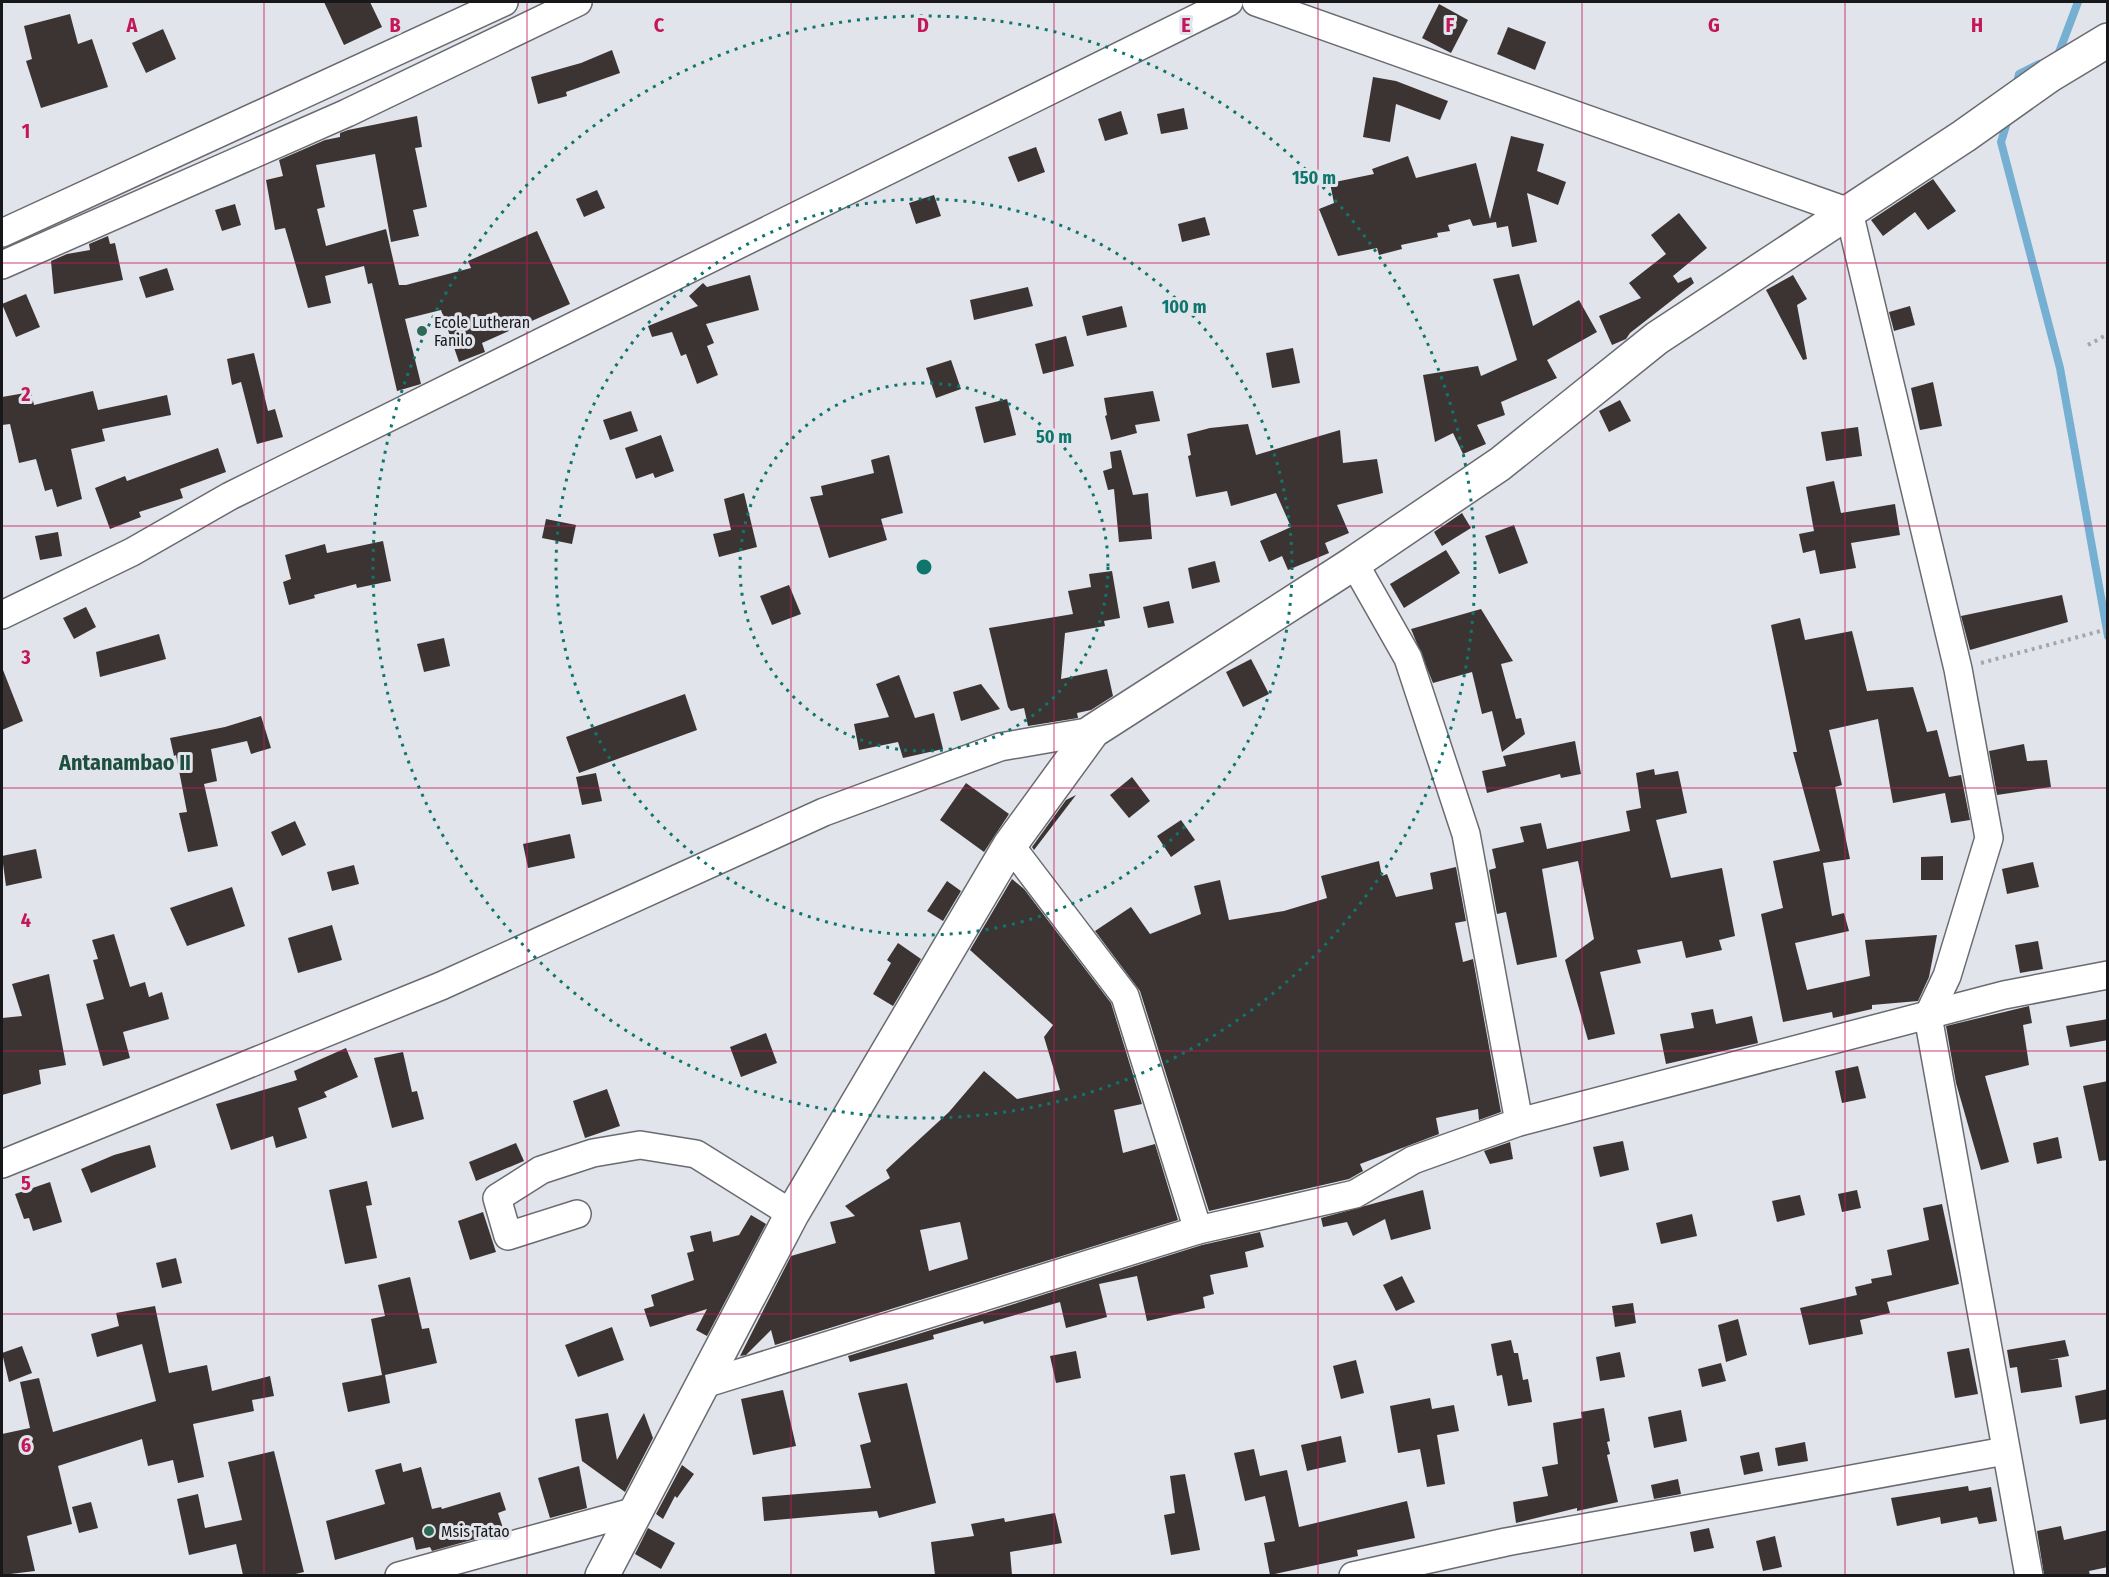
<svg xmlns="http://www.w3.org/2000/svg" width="2109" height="1577" font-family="'Fira Sans Condensed',sans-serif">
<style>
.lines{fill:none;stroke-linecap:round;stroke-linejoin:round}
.stream{stroke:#75b0d2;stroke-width:8}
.building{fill:#3c3433;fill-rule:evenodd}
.street-casing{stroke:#696b71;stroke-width:30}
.secondary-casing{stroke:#696b71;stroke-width:36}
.path{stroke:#a4a6ac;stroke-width:4;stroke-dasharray:3 4.5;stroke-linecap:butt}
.street{stroke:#fff;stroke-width:27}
.secondary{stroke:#fff;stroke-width:33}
.grid{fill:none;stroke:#c2185b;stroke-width:1.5;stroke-opacity:0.55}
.ring{fill:none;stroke:#0f766e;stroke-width:3;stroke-dasharray:3 6}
.poi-dot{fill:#2d6954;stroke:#e2e4eb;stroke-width:2}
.labels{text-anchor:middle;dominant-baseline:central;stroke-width:6;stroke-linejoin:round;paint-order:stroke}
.poi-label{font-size:16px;fill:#18181b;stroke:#e2e4eb;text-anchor:start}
.district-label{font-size:22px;font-weight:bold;fill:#1e4e3e;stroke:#e2e4eb}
.grid-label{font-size:20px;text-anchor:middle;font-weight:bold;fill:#c2185b;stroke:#e2e4eb;stroke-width:6;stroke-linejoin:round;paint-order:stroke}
.centre{fill:#0f766e;stroke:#e2e4eb;stroke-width:3}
.ring-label{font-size:18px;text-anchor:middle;font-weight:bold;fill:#0f766e;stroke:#e2e4eb;stroke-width:6;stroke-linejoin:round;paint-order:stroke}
</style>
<rect width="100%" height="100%" fill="#e2e4eb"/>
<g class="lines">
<g class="stream">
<path d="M2058,55L2078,2"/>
<path d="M2016,87L2019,74L2039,64"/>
<path d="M2008,119L2001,142L2060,368L2108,636"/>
</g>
</g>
<g class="building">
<path d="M324,2H370L382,27L344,45Z"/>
<path d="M1439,4L1468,20L1451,53L1422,38Z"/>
<path d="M70,14L78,44L92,39L108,87L41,108L26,61L32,59L24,26Z"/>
<path d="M1508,27L1546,42L1535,70L1497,54Z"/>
<path d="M163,29L176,59L146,73L132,43Z"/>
<path d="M612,50L620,73L566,92L567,96L538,104L531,77L581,63Z"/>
<path d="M1373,77L1396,81L1448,101L1440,120L1396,104L1390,142L1363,137Z"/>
<path d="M1184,108L1188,129L1161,134L1157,114Z"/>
<path d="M1121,111L1128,134L1105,141L1098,119Z"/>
<path d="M417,116L422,147L415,148L427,207L413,210L419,236L391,242L375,154L316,165L325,207L317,209L326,246L386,229L399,285H406L471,268L468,261L537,231L570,304L482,343L485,352L459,362L441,310L405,319L421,384L397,391L372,283L368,284L364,266L325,276L331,303L308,308L285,228L275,230L266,180L283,176L279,160L325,140L340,137V133L348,130Z"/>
<path d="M1511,136L1544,144L1537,171L1566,182L1558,205L1527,193L1537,242L1512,247L1508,226L1497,228L1496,222L1473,226L1470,219L1448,225L1450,231L1437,233L1438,237L1401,245L1402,249L1379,255L1377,248L1338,256L1319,209L1334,203L1330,183L1374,174L1372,169L1408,156L1416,178L1476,163L1490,219Z"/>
<path d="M1036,147L1045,172L1018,182L1008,157Z"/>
<path d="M1933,179L1956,211L1928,230L1915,212L1883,236L1871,220Z"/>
<path d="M597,190L605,208L584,217L576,199Z"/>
<path d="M934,195L941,216L916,224L909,203Z"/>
<path d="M235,204L241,225L222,231L215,210Z"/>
<path d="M1679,213L1707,248L1673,276L1678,283L1691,277L1694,283L1630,333L1626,339L1612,345L1599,316L1641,298L1629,283L1666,254L1651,235Z"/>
<path d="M1205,217L1210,235L1182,242L1178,224Z"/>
<path d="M108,236L110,244L115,243L123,280L54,294L51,261L67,254L90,250L89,244Z"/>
<path d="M167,268L174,290L146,298L139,277Z"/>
<path d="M1519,274L1533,326L1579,300L1597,332L1547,360L1557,378L1501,402L1505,415L1477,425L1486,444L1463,454L1453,433L1435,442L1423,375L1478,366L1481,376L1517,360L1493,279Z"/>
<path d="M750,275L759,310L706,324L714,343L707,346L718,375L697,384L686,354L681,356L672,332L652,337L648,326L698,306L689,296L703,283L707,287Z"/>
<path d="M1793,275L1807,299L1797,305L1807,359L1803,360L1766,290Z"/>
<path d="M1028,287L1033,306L974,320L970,300Z"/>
<path d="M26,294L40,327L16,337L2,304Z"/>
<path d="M1122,306L1127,327L1087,336L1082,316Z"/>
<path d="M1910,306L1915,325L1894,331L1889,312Z"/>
<path d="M1066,336L1074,366L1043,374L1035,344Z"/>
<path d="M1293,348L1300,383L1272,388L1266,353Z"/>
<path d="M254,353L268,411L275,409L283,437L257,444L241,382L232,385L227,359Z"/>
<path d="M951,360L961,389L936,398L926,368Z"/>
<path d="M1933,382L1942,426L1920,430L1911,388Z"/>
<path d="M93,391L98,410L167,395L171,415L102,429L105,441L71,449L82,499L57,507L52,489L45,491L36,459L19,463L10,424L2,425V397L31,392L34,405Z"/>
<path d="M1153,391L1160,421L1135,425L1137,433L1111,440L1105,416L1107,415L1104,398Z"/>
<path d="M1007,399L1016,435L984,443L975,407Z"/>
<path d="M1620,400L1631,421L1609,432L1599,411Z"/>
<path d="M631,411L638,431L610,440L603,420Z"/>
<path d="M1248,424L1256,455L1340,430L1343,463L1377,459L1383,493L1337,505L1349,533L1325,543L1329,553L1288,570L1282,556L1269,562L1260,541L1291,527L1276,493L1231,506L1227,491L1196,497L1188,456L1191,455L1187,434L1210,428Z"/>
<path d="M1858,427L1862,456L1826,461L1821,432Z"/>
<path d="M661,435L674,471L655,478L653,473L636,479L625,448Z"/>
<path d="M218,448L226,472L180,489L183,498L139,512L141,517L110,529L95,488L125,476L127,481Z"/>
<path d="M1121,450L1133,495L1148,493L1152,539L1119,542L1114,489L1108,490L1103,471L1112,468L1110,452Z"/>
<path d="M889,455L903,513L881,519L887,540L829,558L810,497L823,495L821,486L874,473L871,460Z"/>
<path d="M1834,481L1841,513L1895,504L1900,535L1851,543L1856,568L1820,574L1815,550L1803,553L1799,534L1814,531L1806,487Z"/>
<path d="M744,493L757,547L719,557L713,534L731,530L724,499Z"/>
<path d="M1462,513L1471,528L1442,546L1434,532Z"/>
<path d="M546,519L576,525L572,544L542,538Z"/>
<path d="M1514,525L1528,563L1499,574L1485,536Z"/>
<path d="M58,532L62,556L40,560L35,536Z"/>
<path d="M383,541L391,581L357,588L356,584L314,595L315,598L289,605L283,582L291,579L285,555L325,544L327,553Z"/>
<path d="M1446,550L1460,573L1404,608L1390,584Z"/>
<path d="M1215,561L1220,582L1192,589L1188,568Z"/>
<path d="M1112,571L1120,618L1104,621L1105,626L1065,633L1061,679L1107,669L1113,696L1091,710L1077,713L1078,718L1028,726L1024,708L1011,711L1008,707L989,628L1073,614L1068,591L1091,587L1089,574Z"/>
<path d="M789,585L801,614L772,625L760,596Z"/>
<path d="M2062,595L2068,622L1970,650L1961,616Z"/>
<path d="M1169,601L1174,623L1148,628L1143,607Z"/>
<path d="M86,607L96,627L74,639L63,618Z"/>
<path d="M1481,609L1513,661L1501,664L1516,719L1521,718L1525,734L1502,752L1492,711L1482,714L1472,672L1433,683L1411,629Z"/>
<path d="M1800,618L1805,640L1852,631L1867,691L1913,687L1927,732L1937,730L1949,777L1961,775L1970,820L1951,823L1945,793L1893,803L1878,719L1829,730L1842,785L1835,787L1850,859L1823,863L1832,916L1844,913L1849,931L1795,943L1807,990L1870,976L1865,940L1937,935L1929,977L1918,1001L1872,1005V1009L1833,1018L1832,1012L1783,1022L1761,914L1783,908L1773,861L1820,851L1793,752H1797L1771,625Z"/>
<path d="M159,634L166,659L100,677L96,652Z"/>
<path d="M444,638L450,666L424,672L417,644Z"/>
<path d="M1251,659L1269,694L1243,707L1226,672Z"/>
<path d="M3,670L23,721L2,730V671Z"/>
<path d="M899,675L915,718L934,713L943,749L903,758L898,742L859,750L854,724L889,717L876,684Z"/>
<path d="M981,684L1000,709L961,721L953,692Z"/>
<path d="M685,694L697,730L579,773L566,737Z"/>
<path d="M261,716L271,748L251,754L247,741L211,749L217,781L204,784L218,846L188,852L179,813L187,812L176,755L174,756L170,738L225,727Z"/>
<path d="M1575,741L1581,774L1561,778L1560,774L1487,793L1482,771L1506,766L1503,756Z"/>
<path d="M2024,744L2027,761L2047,760L2051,787L1997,795L1989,751Z"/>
<path d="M1654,769L1655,775L1678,771L1687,813L1656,820L1671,878L1722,868L1735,936L1719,940L1722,950L1686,958L1682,941L1637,950L1641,963L1600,972L1615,1034L1588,1040L1565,960L1594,939L1578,861L1542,869L1557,957L1517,965L1506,912L1497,914L1489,870L1496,868L1492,849L1524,842L1520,827L1541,823L1547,849L1630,831L1626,811L1641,808L1636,773Z"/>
<path d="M596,773L602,801L582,805L576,777Z"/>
<path d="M1132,777L1150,801L1129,818L1110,795Z"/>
<path d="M966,783L1009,814L984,852L940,820Z"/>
<path d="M1076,795L1034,850L1032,847L1066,800Z"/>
<path d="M1181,820L1195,840L1171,857L1157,836Z"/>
<path d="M295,821L306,845L282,856L271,832Z"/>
<path d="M570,834L575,858L528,868L523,844Z"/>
<path d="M36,849L42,878L6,886L2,856Z"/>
<path d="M1943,856V880H1921V857Z"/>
<path d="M1379,861L1382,876L1387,874L1396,897L1433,889L1430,873L1456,867L1466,921L1455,923L1463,962L1473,959L1501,1112L1479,1120L1478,1109L1436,1118L1439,1134L1360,1164L1363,1171L1349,1179L1209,1211L1140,991L1095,931L1131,907L1150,934L1201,914L1194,886L1220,880L1229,920L1284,911L1327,898L1321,876Z"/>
<path d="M2033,862L2039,887L2007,894L2002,869Z"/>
<path d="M354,865L359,884L332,891L327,872Z"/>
<path d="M1012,879L1024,889L1111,1003L1142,1104L1114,1110L1123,1153L1155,1144L1178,1220L775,1345L771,1330L746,1355L740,1356L791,1256L836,1243L830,1222L855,1216L845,1206L890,1178L886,1170L949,1112L984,1071L1017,1099L1060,1090L1044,1037L1053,1025L970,950ZM960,1222L968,1259L929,1271L920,1230Z"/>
<path d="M947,881L961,891L943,921L927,911Z"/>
<path d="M232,887L245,926L187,946L170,908Z"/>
<path d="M332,925L342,960L298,973L288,938Z"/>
<path d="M114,934L130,987L145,982L149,997L162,992L169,1019L123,1032L130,1058L103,1066L86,1004L104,999L93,960L98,959L92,940Z"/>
<path d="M2038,941L2043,969L2020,973L2015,945Z"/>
<path d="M898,943L921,959L893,1006L873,994L891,963L887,960Z"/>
<path d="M49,974L66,1065L39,1070L41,1084L2,1095V1018L22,1016L12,984Z"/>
<path d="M2029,1006L2032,1023L2023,1025L2029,1065L1985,1076L2009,1162L1981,1170L1956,1083L1946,1026Z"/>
<path d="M1713,1009L1716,1024L1752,1016L1758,1043L1666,1064L1660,1034L1694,1028L1691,1013Z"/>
<path d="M2108,1019V1040L2070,1047L2066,1026Z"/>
<path d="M766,1033L777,1063L741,1077L730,1047Z"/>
<path d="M346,1048L358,1077L324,1092L327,1097L298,1108L307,1138L276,1148L273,1136L231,1150L216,1104L297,1080L294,1071Z"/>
<path d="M403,1052L412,1092L417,1091L424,1119L392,1128L374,1058Z"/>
<path d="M1858,1066L1866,1098L1842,1103L1835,1071Z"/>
<path d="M2108,1081V1160L2099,1161L2083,1086Z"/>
<path d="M607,1089L620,1126L585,1138L573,1101Z"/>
<path d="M2058,1137L2062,1158L2037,1164L2033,1143Z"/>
<path d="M1623,1141L1629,1170L1600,1177L1593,1147Z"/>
<path d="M1510,1142L1513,1159L1490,1164L1484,1151Z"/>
<path d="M516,1143L524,1161L476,1181L469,1162Z"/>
<path d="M150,1145L156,1167L91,1193L81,1169L114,1155Z"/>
<path d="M367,1181L372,1205L366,1206L377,1258L345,1264L329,1190Z"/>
<path d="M50,1182L62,1222L33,1231L29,1218L24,1219L15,1194Z"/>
<path d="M1423,1190L1431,1229L1391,1240L1385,1219L1353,1236L1347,1222L1323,1227L1321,1218Z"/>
<path d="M1857,1190L1861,1208L1842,1212L1838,1194Z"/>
<path d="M1800,1195L1805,1215L1777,1222L1772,1201Z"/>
<path d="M1942,1204L1959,1284L1887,1302L1890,1313L1860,1320L1863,1334L1809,1345L1800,1308L1857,1295L1855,1287L1872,1283L1871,1279L1892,1275L1887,1250L1929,1240L1923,1208Z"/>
<path d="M483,1212L496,1252L470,1260L458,1221Z"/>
<path d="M1692,1214L1697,1236L1661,1244L1656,1223Z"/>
<path d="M751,1215L766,1224L707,1336L696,1330L707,1309L650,1327L644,1309L654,1306L651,1295L694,1280L687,1253L694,1251L690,1236L711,1231L713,1242L739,1235Z"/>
<path d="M1260,1232L1264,1247L1245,1252L1248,1267L1210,1275L1214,1294L1203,1297L1205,1308L1147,1321L1137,1276L1099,1284L1107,1317L1066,1328L1060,1302L984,1324L983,1321L933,1335L934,1339L850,1362L848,1356L1202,1245Z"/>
<path d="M176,1258L182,1283L162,1288L156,1263Z"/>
<path d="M1402,1276L1415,1302L1396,1311L1383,1285Z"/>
<path d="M410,1277L422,1329L429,1328L437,1363L385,1375L390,1403L348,1412L342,1383L382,1375L371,1319L385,1316L378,1285Z"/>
<path d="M1633,1303L1636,1323L1615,1327L1612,1306Z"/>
<path d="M155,1306L169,1373L207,1365L212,1391L270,1376L274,1396L252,1400L254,1411L193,1424L204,1477L178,1483L173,1460L148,1466L142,1439L58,1466L72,1524L27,1536L35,1571L2,1575V1434L30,1428L20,1382L39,1378L53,1432L156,1401L142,1344L97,1357L91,1334L119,1326L116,1313Z"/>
<path d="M1738,1319L1747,1355L1726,1362L1718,1325Z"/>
<path d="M612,1327L624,1360L578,1377L565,1345Z"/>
<path d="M1511,1340L1514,1353H1518L1523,1380L1528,1379L1532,1402L1508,1406L1502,1375L1497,1376L1491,1344Z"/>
<path d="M2065,1340L2069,1356L2048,1360L2058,1359L2062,1387L2021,1393L2017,1367L2010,1368L2007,1350Z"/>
<path d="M22,1346L32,1373L9,1382L2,1353Z"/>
<path d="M1969,1348L1978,1394L1955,1398L1947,1352Z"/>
<path d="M1076,1351L1081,1378L1056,1383L1050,1356Z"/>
<path d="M1620,1352L1625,1377L1600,1381L1596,1357Z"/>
<path d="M1356,1360L1364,1393L1341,1399L1333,1366Z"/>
<path d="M1721,1363L1726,1381L1702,1387L1698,1369Z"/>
<path d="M907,1383L936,1503L879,1518L877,1511L764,1521L762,1497L871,1488L860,1445L871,1442L858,1393Z"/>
<path d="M2108,1389V1419L2080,1424L2075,1396Z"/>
<path d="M783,1390L796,1446L753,1455L741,1399Z"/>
<path d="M1430,1398L1432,1409L1454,1405L1459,1431L1437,1435L1445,1484L1427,1487L1420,1449L1398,1453L1390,1406Z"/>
<path d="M1604,1408L1610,1441L1607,1442L1610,1454L1607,1455L1618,1502L1577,1511V1508L1516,1523L1513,1502L1548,1496L1542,1467L1558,1464L1553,1423L1582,1418L1581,1412Z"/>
<path d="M1681,1410L1687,1441L1654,1448L1648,1417Z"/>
<path d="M608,1413L617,1460L644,1413L653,1438L625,1492L582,1461L575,1419Z"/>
<path d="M1341,1436L1346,1462L1307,1471L1301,1445Z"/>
<path d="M1805,1442L1808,1461L1778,1466L1775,1448Z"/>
<path d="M1254,1449L1260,1476L1287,1470L1299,1527L1407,1501L1415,1538L1357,1550L1358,1556L1270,1575L1264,1543L1275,1541L1265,1496L1245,1501L1234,1453Z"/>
<path d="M274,1451L304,1572L291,1575H243L236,1544L189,1555L177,1499L198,1494L205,1528L242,1520L228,1462Z"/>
<path d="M1759,1452L1763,1471L1744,1475L1740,1456Z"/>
<path d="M401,1463L403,1472L421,1467L432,1509L441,1507L442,1509L500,1492L506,1510L498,1513L504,1531L432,1551L430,1547L416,1550L413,1537L335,1560L326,1521L385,1504L375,1470Z"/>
<path d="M682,1465L694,1474L677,1498L675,1496L663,1519L656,1514Z"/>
<path d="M579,1466L587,1508L550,1518L538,1478Z"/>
<path d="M1185,1474L1200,1550L1171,1555L1164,1515L1175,1513L1170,1476Z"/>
<path d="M1678,1479L1681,1494L1654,1499L1651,1485Z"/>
<path d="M1968,1486L1969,1491L1991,1487L1997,1521L1979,1524L1977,1517L1941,1524L1940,1517L1897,1526L1891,1498Z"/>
<path d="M91,1502L98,1528L79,1533L72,1507Z"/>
<path d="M1055,1513L1062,1543L1010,1552L1012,1575H935L931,1542L974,1536L971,1524L1004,1518L1005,1522Z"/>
<path d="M2061,1526L2064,1540L2108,1530V1567L2089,1571L2090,1575H2044L2037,1531Z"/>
<path d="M648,1528L675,1543L661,1569L635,1554Z"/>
<path d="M1709,1528L1714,1548L1694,1552L1690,1532Z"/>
<path d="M1775,1536L1782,1567L1763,1571L1756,1541Z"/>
</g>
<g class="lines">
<g class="street-casing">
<g id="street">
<path d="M1256,2L1849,212L1958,669L1989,838L1947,976L1928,1016L2029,1576"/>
<path d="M2,233L504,2"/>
<path d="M2,265L347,113L578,2"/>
<path d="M2,615L132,552L230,496L1229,2"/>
<path d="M1010,845L1125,996L1198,1230"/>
<path d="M1519,1122L2004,995L2108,975"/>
<path d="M2,1164L441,986L824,812L1000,747L1093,731"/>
<path d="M577,1214L508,1236L497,1198L541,1170L593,1153L640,1145L696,1154L792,1214"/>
<path d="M704,1384L1198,1230L1355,1194L1413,1160L1519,1122L1466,834L1408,658L1354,563"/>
<path d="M399,1576L636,1511"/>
<path d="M1353,1576L1506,1542L2005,1451"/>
</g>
</g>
<g class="secondary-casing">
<path id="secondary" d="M602,1576L792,1214L1010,845L1093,731L1354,563L1500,464L1657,338L1964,136L2050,75L2108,40"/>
</g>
<g class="path">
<path d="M2088,345L2108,334"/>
<path d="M1981,663L2108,629"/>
</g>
<use href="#street" class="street"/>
<use href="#secondary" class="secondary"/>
</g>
<path class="grid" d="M264,2V1576M527,2V1576M791,2V1576M1054,2V1576M1318,2V1576M1582,2V1576M1845,2V1576M2,263H2108M2,526H2108M2,788H2108M2,1051H2108M2,1314H2108"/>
<g class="ring">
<circle cx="924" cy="567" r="184"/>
<circle cx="924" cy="567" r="368"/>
<circle cx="924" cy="567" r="551"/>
</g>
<g class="poi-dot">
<circle cx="422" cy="331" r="6"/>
<circle cx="429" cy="1531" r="6"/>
</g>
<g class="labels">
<g class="poi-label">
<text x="434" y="322">Ecole Lutheran<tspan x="434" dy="18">Fanilo</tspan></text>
<text x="441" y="1531">Msis Tatao</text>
</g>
<g class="district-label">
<text x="125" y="762">Antanambao II</text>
</g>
</g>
<g class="grid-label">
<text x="132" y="32">A</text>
<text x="395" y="32">B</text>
<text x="659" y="32">C</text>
<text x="923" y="32">D</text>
<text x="1186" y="32">E</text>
<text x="1450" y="32">F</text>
<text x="1714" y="32">G</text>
<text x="1977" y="32">H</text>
<text x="26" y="138">1</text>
<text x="26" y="401">2</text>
<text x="26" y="664">3</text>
<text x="26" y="927">4</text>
<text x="26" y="1190">5</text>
<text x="26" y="1452">6</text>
</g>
<circle cx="924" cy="567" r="9" class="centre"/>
<g class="ring-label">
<text x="1314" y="184">150 m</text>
<text x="1184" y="313">100 m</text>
<text x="1054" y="443">50 m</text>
</g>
<rect width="2109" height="1577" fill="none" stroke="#18181b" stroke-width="6"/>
</svg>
